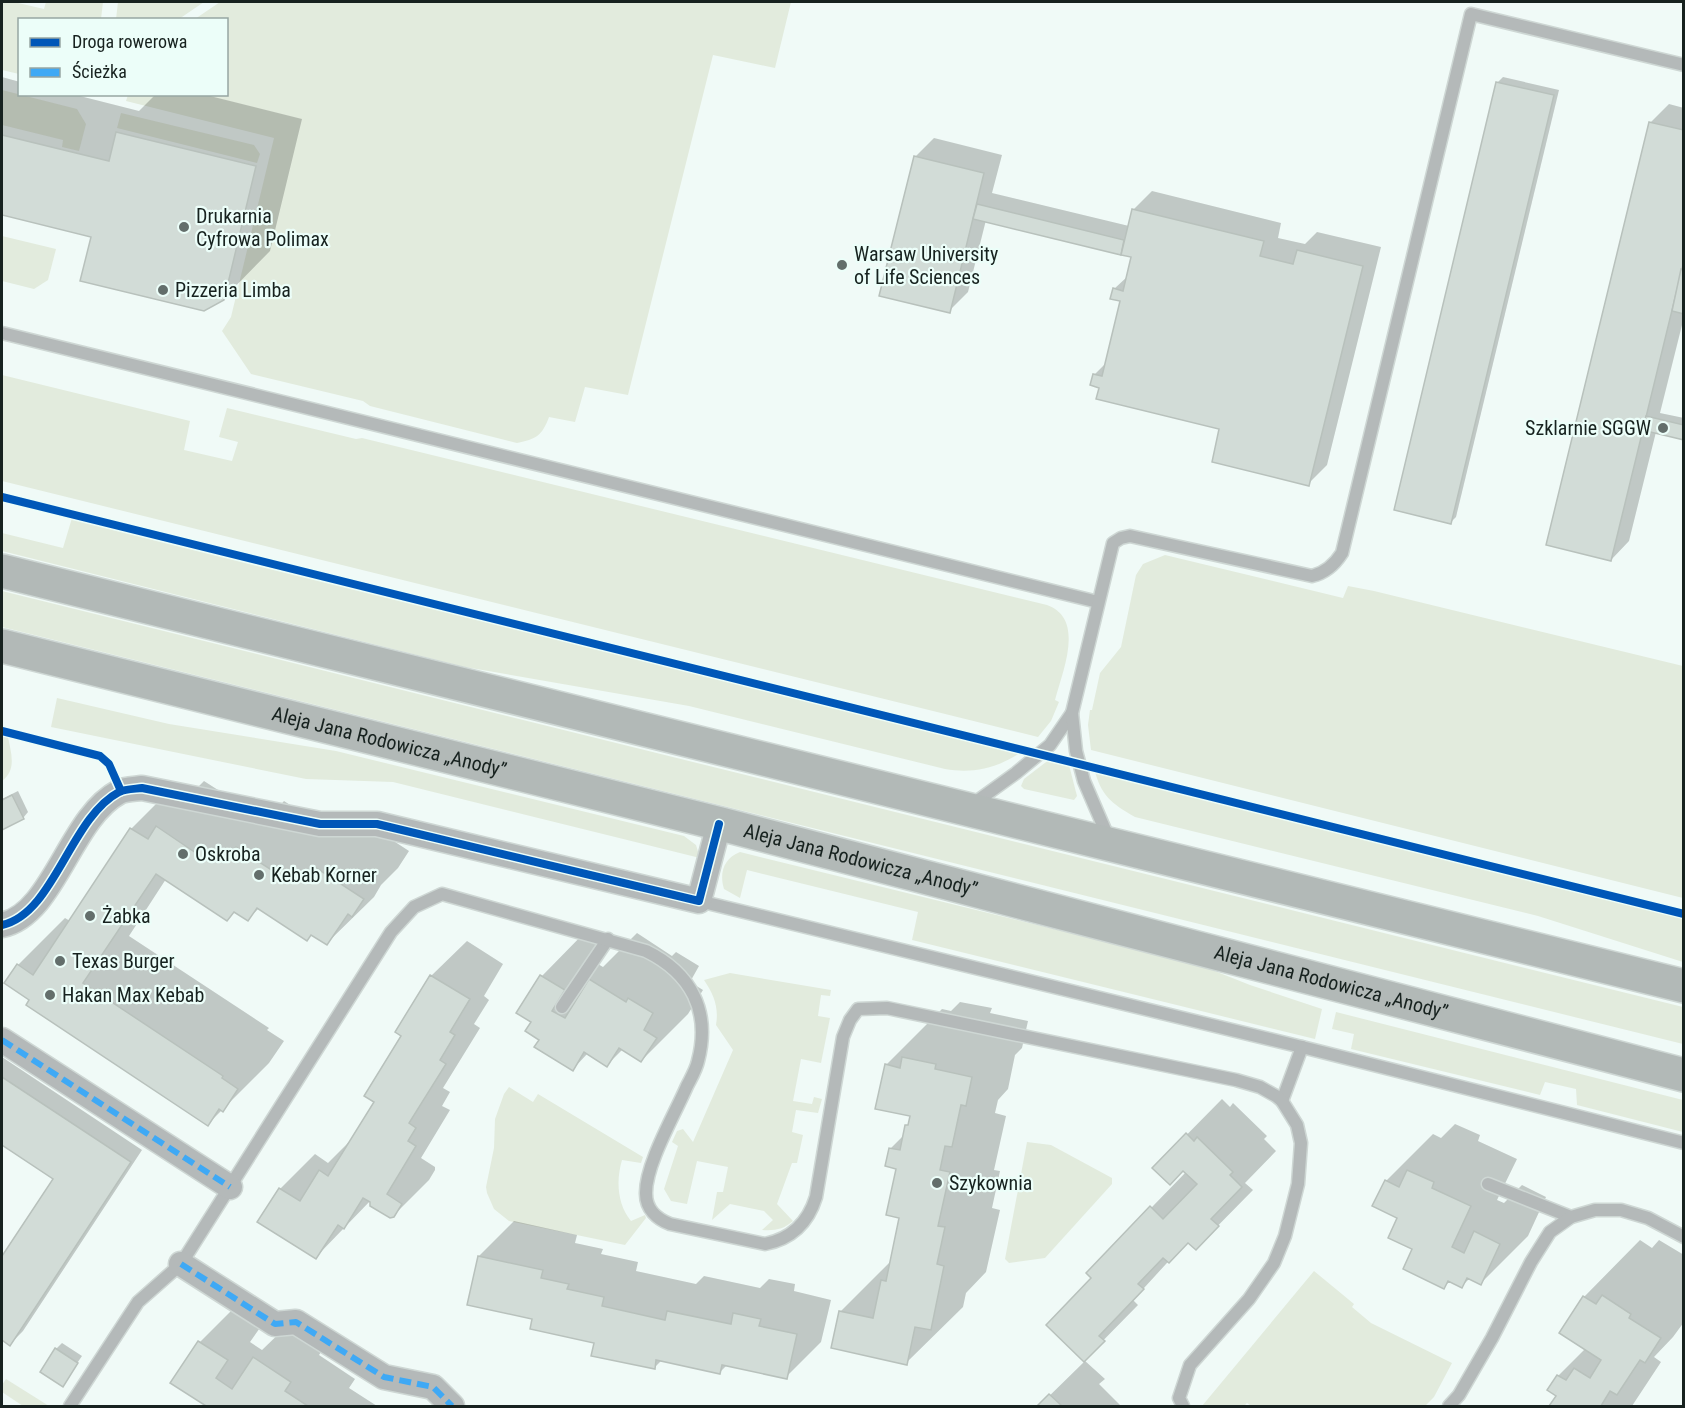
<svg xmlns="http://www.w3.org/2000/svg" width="1685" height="1408" font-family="'Roboto Condensed',sans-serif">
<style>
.green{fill:#e2ebdd}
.shadow{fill:#0003}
.building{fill:#d2dcd7;stroke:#b8c1bc;stroke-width:1.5}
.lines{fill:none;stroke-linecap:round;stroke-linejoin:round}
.lane-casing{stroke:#ced7d4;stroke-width:15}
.street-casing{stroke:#ced7d4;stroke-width:27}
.secondary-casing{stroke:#ced7d4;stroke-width:36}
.lane{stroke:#b4b9b9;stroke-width:12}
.street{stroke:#b4b9b9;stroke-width:24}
.secondary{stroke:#b2b9b7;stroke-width:33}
.quiet{stroke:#3fa9f5;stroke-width:6;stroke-dasharray:12 6;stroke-linecap:butt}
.cycleway-casing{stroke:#ecfef9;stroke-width:11}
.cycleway{stroke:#0057b8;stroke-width:8}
.poi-dot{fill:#636e6b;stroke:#ecfef9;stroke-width:2}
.labels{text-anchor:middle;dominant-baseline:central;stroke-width:4.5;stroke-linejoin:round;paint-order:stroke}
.poi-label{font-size:20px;fill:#17221f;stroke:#ecfef9;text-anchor:start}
.street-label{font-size:20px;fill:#17221f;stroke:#ecfef9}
</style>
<rect width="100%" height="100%" fill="#f0faf7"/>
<g class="green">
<path d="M2,2H14L44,9L46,2H103L101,19L20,20L19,74L2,70Z"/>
<path d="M118,2H204L179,19H116Z"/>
<path d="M220,2H791L775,68L713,55L628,395L585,387L575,422L549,417C542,436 536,439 517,443L370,406L363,401L251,374L222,331L231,317L274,138L126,101L128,95L226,94V20L195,19Z"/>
<path d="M2,90L77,109L86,124L79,151L62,147L63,140L2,125Z"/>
<path d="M121,113L254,145L260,154L257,163L117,128Z"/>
<path d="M2,236L56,249L48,280L34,289L2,281Z"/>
<path d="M2,375L190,421L184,450L232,461L238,442L219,437L227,408L356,439L362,438L1047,605C1086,619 1062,672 1055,700L1059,702L1051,721L1038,737L2,481Z"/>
<path d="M72,518L136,533L1023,751C999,768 973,774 945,769L689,706L465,667L2,551V533L63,548Z"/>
<path d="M1165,555L1343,598L1348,586L1374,591L1683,666V898L1091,750L1088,725L1090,710H1092L1100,673L1121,647L1136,575L1143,564Z"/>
<path d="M2,591L1683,1007V1044L2,627Z"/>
<path d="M57,698L169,724L336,751L684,836L696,845L700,858L393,782L306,779L51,727Z"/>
<path d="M2,735L8,737C11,753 17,770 2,781Z"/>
<path d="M1050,759L1069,765L1077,796L1074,800L1024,789L1021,786L1024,779Z"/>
<path d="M1094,768L1683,917V962L1538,916L1135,817C1111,803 1101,796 1094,768Z"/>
<path d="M740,852L1197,964L1250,985L1322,1009L1315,1039L912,940L918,912L747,870L740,898L724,889C719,873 724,858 740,852Z"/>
<path d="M730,973L831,990L830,996L821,995L818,1016L830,1018L821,1063L801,1059L793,1101L812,1104L814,1097L822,1099L818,1113L796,1110L792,1132L803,1135L797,1163H792L777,1204L793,1221C784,1229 775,1231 762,1230L773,1220L764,1211L730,1204L712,1220L717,1192H723L728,1167L697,1161L687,1204L671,1201L664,1189L678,1146L672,1142L677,1131L683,1129L693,1142L733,1050L716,1025C719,1007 714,995 704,980Z"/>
<path d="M1336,1012L1683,1100V1132L1577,1105L1576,1089L1545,1082L1540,1095L1351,1049L1354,1034L1332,1029Z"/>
<path d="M509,1087L533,1102L538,1094L643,1157L641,1163L622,1160C616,1180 617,1204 631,1221L645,1215L646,1218L625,1245L509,1221L494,1209L487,1193L486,1187L494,1148L495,1119L504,1094Z"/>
<path d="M1027,1142L1051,1145L1112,1178V1184L1045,1258L1009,1263L1005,1259Z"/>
<path d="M1314,1271L1354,1304L1352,1307L1371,1323L1452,1363L1434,1397L1425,1406H1251L1247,1403L1244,1406H1202Z"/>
<path d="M6,1379L49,1406H23L2,1392V1385Z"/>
</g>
<g class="shadow">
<path d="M2,77L20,82V94H72L139,111L156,94H202L302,119L270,251L223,299L93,235L2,213Z"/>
<path d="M1503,77L1559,90L1456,517L1451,522L1497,83Z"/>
<path d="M1669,104L1684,108V317L1660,413L1684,418V439L1656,432L1629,541L1611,560L1650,123Z"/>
<path d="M934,138L1002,155L992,193L1129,226L1133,210L1152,191L1281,223L1278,238L1305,244L1317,232L1381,247L1327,465L1308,484L1221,428L1101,387L1094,375L1107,362L1122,300L1114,289L1128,276L1132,256L986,220L968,292L949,311L915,157Z"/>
<path d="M204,781L243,806L277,809L284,801L322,826L363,821L409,851L398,868L381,885L374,897L327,943L312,934L259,908L248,919L235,911L227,919L166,879L129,936L269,1028L267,1030L284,1041L269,1063L208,1124L31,999L18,965L65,918L70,921L131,829L178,782L193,792Z"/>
<path d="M18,791L28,812L23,818L2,828V799Z"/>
<path d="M588,929L611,942L598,964L603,967L637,933L672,956L676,952L699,966L690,982L703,990L688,1014L641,1061L623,1049L607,1065L588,1053L573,1069L541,1039L533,1022L518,1013L542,976Z"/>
<path d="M467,941L503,964L484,996L489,1000L474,1024L480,1028L443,1088L450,1092L442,1106L450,1110L421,1158L435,1167V1170L429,1180L393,1216L372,1199L316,1257L280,1189L315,1154L328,1163L355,1136L376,1101L403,1036L431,976Z"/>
<path d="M960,1002L992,1008L990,1013L1028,1021L1022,1048L1015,1055L1008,1089L998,1100L995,1113L1006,1116L994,1170L1000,1171L992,1208L1000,1210L986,1272L966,1293L963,1307L906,1363L840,1312L892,1260L901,1217L898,1167L890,1149L905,1134L912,1115L886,1065L942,1009L951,1011Z"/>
<path d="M2,1057L142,1150L23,1331L10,1344L2,1338V1252L5,1254L55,1178L2,1143Z"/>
<path d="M1222,1099L1230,1107L1233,1103L1267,1136L1264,1139L1276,1151L1245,1183L1253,1190L1196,1248L1188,1241L1177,1252L1133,1300L1138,1305L1084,1360L1105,1379L1099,1384L1121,1406H1039L1085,1361L1048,1325L1093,1278L1088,1273L1186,1172L1183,1169L1170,1183L1154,1168Z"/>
<path d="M1455,1124L1480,1135L1478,1141L1517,1159L1497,1200L1504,1203L1522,1185L1546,1197L1528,1236L1481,1283L1470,1278L1462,1286L1450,1281L1444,1287L1414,1249L1399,1217L1386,1181L1433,1134L1441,1138Z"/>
<path d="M514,1221L577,1235L575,1243L603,1249L601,1254L638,1262L636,1271L696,1284L704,1276L760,1288L769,1279L795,1284L794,1291L831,1300L821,1342L786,1377L727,1365L720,1372L662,1360L654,1368L596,1341L534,1318L479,1256Z"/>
<path d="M1640,1240L1652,1248L1659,1240L1684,1255V1322L1673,1337L1654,1357L1661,1362L1632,1406H1551L1558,1395L1549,1390L1558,1376L1586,1348L1584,1297Z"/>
<path d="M235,1307L262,1325L250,1342L262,1350L290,1323L325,1346L319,1355L355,1379L349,1388L377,1406H208L172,1383L200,1342Z"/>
<path d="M62,1343L82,1356L62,1385L56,1349Z"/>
</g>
<g class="building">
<path d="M1496,82L1554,95L1451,524L1394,510Z"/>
<path d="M1649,122L1684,130V261L1611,561L1546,545Z"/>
<path d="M116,132L256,166L224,300L204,311L80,281L91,237L2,215V135L109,161Z"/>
<path d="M914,156L984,173L950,313L879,296Z"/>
<path d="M977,204L1124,240L1121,255L973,219Z"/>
<path d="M1132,209L1264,241L1260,256L1293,264L1297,250L1363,266L1309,486L1212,462L1219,429L1096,399L1099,388L1090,385L1093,374L1102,376L1120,301L1110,299L1113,288L1123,291L1131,257L1121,255Z"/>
<path d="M1681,269L1684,270V314L1672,311Z"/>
<path d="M1646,416L1684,425V440L1642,430Z"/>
<path d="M12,795L24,819L2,830V800Z"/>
<path d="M156,826L196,853L200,847L216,857L221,850L230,856L236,847L276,873L280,867L296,877L300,870L309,876L315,867L364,899L352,917L348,914L327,945L311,935L307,941L257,908L248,921L234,912L227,921L156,874L83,983L223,1076L222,1078L238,1089L223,1112L219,1109L208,1126L26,1005L29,1000L4,983L17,964L33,975L130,828L148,839Z"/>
<path d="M430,975L470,999L450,1032L455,1035L440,1060L446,1064L409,1123L416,1128L408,1141L416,1146L387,1194L402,1204L394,1217L390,1218L370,1206V1202L363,1198L344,1229L338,1225L316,1259L257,1222L279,1188L300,1201L319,1170L328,1176L374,1102L364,1096L401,1036L395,1032Z"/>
<path d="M540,975L565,990L552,1011L565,1018L589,979L626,1002L628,998L653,1013L644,1030L657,1038L641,1062L619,1048L607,1067L584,1052L573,1071L534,1047L539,1040L525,1031L531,1022L516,1013Z"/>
<path d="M902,1057L936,1064L935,1069L972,1077L966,1106L961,1105L952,1147L945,1146L940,1170L950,1172L938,1226L945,1227L937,1264L944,1266L931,1330L915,1327L907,1365L831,1348L839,1311L873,1318L881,1280L886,1281L899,1218L886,1215L896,1169L885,1166L889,1148L900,1150L905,1125H908L910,1116L875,1109L885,1064L900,1068Z"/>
<path d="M2,1077L131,1162L10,1346L2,1340V1256L53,1179L2,1145Z"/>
<path d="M1186,1133L1194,1141L1197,1137L1233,1172L1230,1175L1242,1187L1211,1219L1219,1226L1196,1250L1188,1243L1169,1263L1163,1258L1138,1284L1144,1289L1099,1336L1105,1341L1084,1362L1046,1325L1091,1278L1086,1273L1150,1206L1163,1219L1197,1184L1183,1171L1170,1185L1152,1168Z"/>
<path d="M1407,1170L1434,1182L1432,1188L1471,1206L1452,1247L1464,1253L1474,1231L1500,1244L1481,1285L1467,1278L1462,1288L1448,1281L1444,1289L1403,1269L1412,1249L1388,1238L1397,1218L1372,1206L1385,1180L1399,1187Z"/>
<path d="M478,1256L543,1270L541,1278L569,1284L567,1289L604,1297L602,1306L665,1320L667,1311L731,1324L733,1313L761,1319L759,1326L797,1334L787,1379L722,1365L720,1374L656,1360L655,1369L591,1356L594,1343L530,1329L532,1319L467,1305Z"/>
<path d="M1602,1295L1631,1314L1629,1318L1661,1338L1645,1363L1640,1360L1617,1395L1610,1391L1601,1406H1549L1556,1396L1547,1390L1557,1375L1566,1380L1574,1368L1590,1378L1601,1360L1559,1333L1583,1296L1596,1304Z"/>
<path d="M198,1341L228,1360L216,1378L232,1389L253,1357L291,1382L285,1391L308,1406H206L170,1383Z"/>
<path d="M55,1348L78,1363L63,1387L40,1372Z"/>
<path d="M1049,1394L1062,1406H1037Z"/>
</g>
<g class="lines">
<g class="lane-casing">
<g id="lane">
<path d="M2,333L1098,602"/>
<path d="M973,804L1016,773L1050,745L1072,713"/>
<path d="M1109,839L1084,781L1076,751L1072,713L1113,543L1121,538L1130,536L1312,576C1325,573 1335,564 1342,553L1471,14L1684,65"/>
<path d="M699,901L1302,1047L1684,1143"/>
<path d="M562,1007L608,939"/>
<path d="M1282,1101L1302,1047"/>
<path d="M1488,1184L1571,1217"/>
<path d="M70,1406L138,1302L181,1264L391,932L414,907L442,894L646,951C691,973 711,1011 698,1061C696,1070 691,1078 687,1086C675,1114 645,1165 646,1194C646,1209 657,1219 670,1224L765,1244C791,1239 808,1223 816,1197L843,1037L850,1020L858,1009L887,1008L1236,1080L1260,1087L1276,1096L1282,1101L1297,1125L1301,1143L1298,1184L1285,1236L1274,1263L1249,1299L1190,1365L1179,1398L1183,1406"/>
<path d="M1449,1406L1459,1395L1492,1338L1531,1262L1550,1232L1571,1217L1595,1210H1621L1648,1218L1684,1237"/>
</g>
</g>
<g class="street-casing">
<g id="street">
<path d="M2,925C54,914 70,818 119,792C125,789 134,789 142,788L320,824H377L699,901L719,824"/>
<path d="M2,1040L230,1187"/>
<path d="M181,1264L275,1324L296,1322L384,1377L433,1387L452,1406"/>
</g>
</g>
<g class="secondary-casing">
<g id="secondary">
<path d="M2,571L1684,986"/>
<path id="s1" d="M2,646C241,706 482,764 721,824C1042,906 1363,990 1684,1075"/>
</g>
</g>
<use href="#lane" class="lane"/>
<use href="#street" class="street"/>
<use href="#secondary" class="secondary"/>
<g class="quiet">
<path d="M2,1040L230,1187"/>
<path d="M181,1264L275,1324L296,1322L384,1377L433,1387L452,1406"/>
</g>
<g class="cycleway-casing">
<g id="cycleway">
<path d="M2,497L1684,914"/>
<path d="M2,731L100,756L109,764L121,791"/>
<path d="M2,925C54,914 70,818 119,792C125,789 134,789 142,788L320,824H377L699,901L719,824"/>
</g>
</g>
<use href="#cycleway" class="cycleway"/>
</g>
<g class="poi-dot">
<circle cx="184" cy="227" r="6"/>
<circle cx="842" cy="265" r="6"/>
<circle cx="163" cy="290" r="6"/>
<circle cx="1663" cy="428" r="6"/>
<circle cx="183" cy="854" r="6"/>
<circle cx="259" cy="875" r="6"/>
<circle cx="90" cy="916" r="6"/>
<circle cx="60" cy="961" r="6"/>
<circle cx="50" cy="995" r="6"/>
<circle cx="937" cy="1183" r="6"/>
</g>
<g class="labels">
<g class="poi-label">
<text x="196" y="216">Drukarnia<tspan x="196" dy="23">Cyfrowa Polimax</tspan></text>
<text x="854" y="254">Warsaw University<tspan x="854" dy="23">of Life Sciences</tspan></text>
<text x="175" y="290">Pizzeria Limba</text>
<text x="1651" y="428" text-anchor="end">Szklarnie SGGW</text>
<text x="195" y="854">Oskroba</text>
<text x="271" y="875">Kebab Korner</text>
<text x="102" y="916">Żabka</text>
<text x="72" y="961">Texas Burger</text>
<text x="62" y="995">Hakan Max Kebab</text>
<text x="949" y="1183">Szykownia</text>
</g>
<g class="street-label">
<text stroke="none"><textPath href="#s1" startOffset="399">Aleja Jana Rodowicza „Anody”</textPath></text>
<text stroke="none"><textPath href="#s1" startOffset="885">Aleja Jana Rodowicza „Anody”</textPath></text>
<text stroke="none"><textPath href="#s1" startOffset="1371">Aleja Jana Rodowicza „Anody”</textPath></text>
</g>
</g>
<rect width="1685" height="1408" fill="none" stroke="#17221f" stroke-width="6"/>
<rect x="18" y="18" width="210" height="78" fill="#ecfef9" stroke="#97a6a2" stroke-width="1.5"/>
<rect x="30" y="38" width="30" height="9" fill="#0057b8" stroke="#97a6a2" stroke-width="1.5"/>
<text x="72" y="48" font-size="18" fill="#17221f">Droga rowerowa</text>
<rect x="30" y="68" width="30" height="9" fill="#3fa9f5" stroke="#97a6a2" stroke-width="1.5"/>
<text x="72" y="78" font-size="18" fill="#17221f">Ścieżka</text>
</svg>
